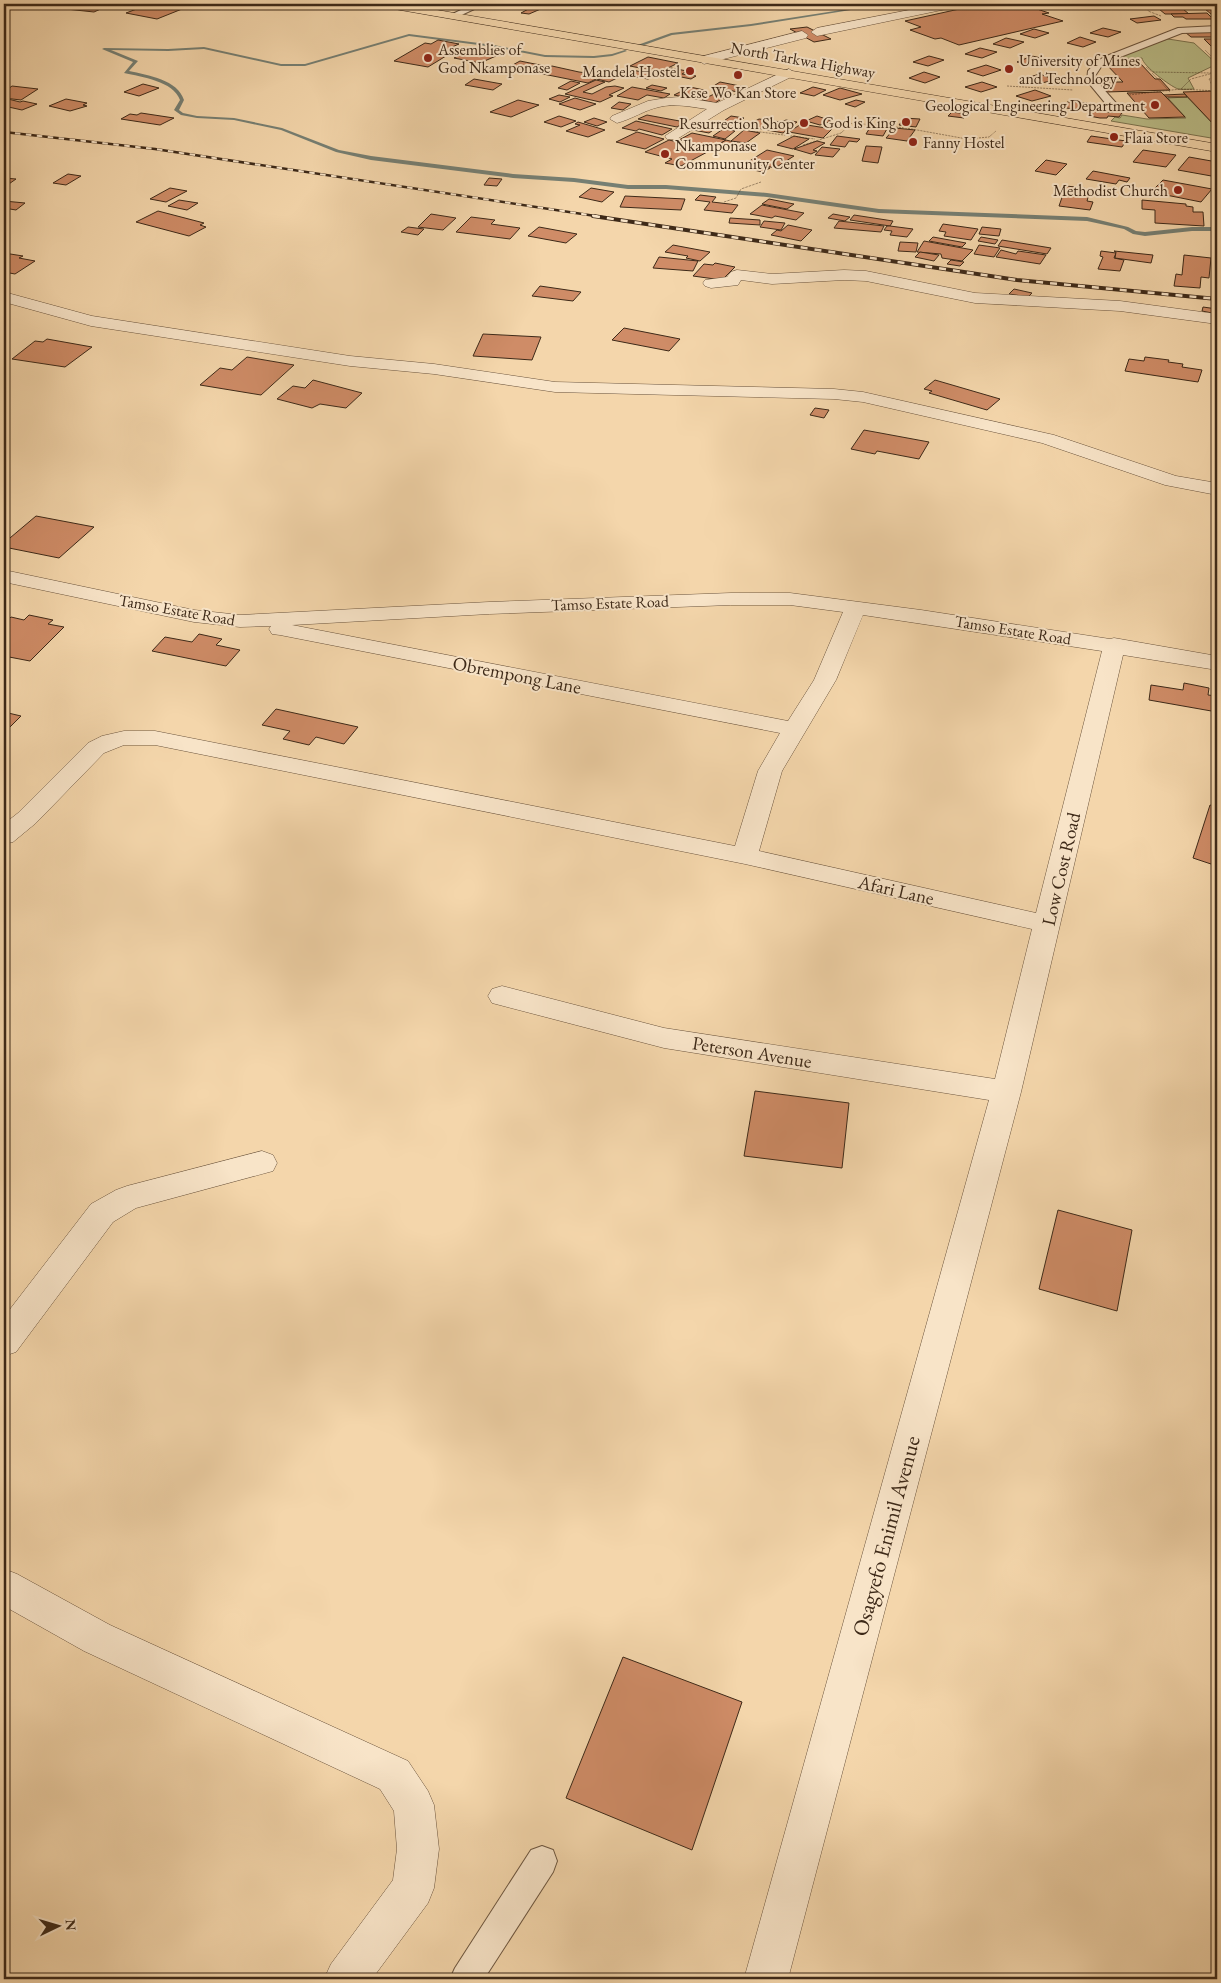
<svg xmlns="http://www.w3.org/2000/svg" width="1221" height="1983" font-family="'EB Garamond',serif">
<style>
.green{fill:#bbbe89;stroke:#7c7450}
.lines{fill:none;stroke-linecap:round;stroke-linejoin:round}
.stream{fill:#767f73;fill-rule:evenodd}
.building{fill:#cf8c67;stroke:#3d2918}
.service-casing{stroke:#6b543d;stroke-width:2}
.minor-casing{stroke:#6b543d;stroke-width:1}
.primary-casing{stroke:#3d2918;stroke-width:1}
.path{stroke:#3d2918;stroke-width:1;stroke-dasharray:0.5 1;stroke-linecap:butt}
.service{fill:#f8e4c8;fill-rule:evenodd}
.minor{fill:#f8e4c8;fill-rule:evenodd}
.primary{fill:#f4d6ab;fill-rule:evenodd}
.rail-far1-casing{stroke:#3d2918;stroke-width:2.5}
.rail-casing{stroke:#3d2918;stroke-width:4}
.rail-far1{stroke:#f8e4c8;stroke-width:2;stroke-dasharray:5.5;stroke-linecap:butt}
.rail{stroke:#f8e4c8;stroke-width:2.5;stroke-dasharray:7;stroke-linecap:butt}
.poi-dot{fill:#8f2418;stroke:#f8e4c8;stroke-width:2}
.labels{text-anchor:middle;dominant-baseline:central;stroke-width:4;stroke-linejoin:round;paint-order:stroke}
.far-poi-label{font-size:16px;fill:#3d2918;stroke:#f8e4c8;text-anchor:start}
.far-street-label{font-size:16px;fill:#3d2918;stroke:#f8e4c8}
.street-label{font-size:19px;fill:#3d2918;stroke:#f8e4c8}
.near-street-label{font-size:22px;fill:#3d2918;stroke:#f8e4c8}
</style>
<rect width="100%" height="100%" fill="#f4d6ab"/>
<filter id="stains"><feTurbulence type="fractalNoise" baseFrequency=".004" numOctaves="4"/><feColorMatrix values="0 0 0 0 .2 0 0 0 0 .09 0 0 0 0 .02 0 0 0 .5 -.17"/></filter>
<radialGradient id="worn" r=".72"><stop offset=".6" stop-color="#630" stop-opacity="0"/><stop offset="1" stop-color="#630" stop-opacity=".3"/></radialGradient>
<g class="green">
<path d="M1168,39L1194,43L1217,64L1188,78L1194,89C1189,89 1183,90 1178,89C1170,86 1143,66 1142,58L1122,59L1115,55Z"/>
<path d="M1187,97L1217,128V139L1111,121L1115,117L1120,118L1122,115L1147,119L1186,118L1168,98Z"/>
</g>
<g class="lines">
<g class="stream">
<path d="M880,4H888L751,26L672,35L636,48L632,47L671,33L751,24Z"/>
<path d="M409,34L494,45L545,55L594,56L612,54L625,50L627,51L612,56L594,58L545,57L494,47L409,36L305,66H281L204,49L168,51L111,50L138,61L129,71C148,75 178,80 184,100L179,110L183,113L197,116L234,118L282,128L339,150L371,156L513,174L574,178L628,185H666L767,193L879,209L1087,217L1128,227L1136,231L1145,232L1192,227H1217V231H1192L1145,236L1133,234L1124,229L1087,221L879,213L767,197L666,189H628L574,182L513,178L371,160L336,152L281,130L234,120L197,118L181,115L174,110L180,100C173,81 142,77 124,73L133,62L102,49L104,48L168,49L204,47L281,64H305Z"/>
</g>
</g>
<g class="building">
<path d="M77,4L105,7L94,12L66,9Z"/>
<path d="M150,4H153L182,9L157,19L126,13Z"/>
<path d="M982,4L1028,6L1049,13L1042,14L1063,21L959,45L941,38L935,39L910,30L921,27L905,21Z"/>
<path d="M1153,4H1177L1189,14H1165Z"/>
<path d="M1199,4H1217V19Z"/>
<path d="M534,6L543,8L529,14L521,13Z"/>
<path d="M1207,13L1213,19H1186L1183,17H1174L1171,14Z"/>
<path d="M1154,16L1161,20L1137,23L1130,19Z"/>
<path d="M807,27L831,39L814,42L790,29Z"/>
<path d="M1103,28L1121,32L1108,37L1090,33Z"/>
<path d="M1034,29L1049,33L1035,38L1020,34Z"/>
<path d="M1185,32H1217V37H1191Z"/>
<path d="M1080,37L1096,42L1083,47L1067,43Z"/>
<path d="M1006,38L1024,42L1010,48L993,44Z"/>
<path d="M1204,39H1217V52Z"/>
<path d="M438,40L459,44L452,47L459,48L428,67L394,61L425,43L431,44Z"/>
<path d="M980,48L997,52L982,58L965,54Z"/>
<path d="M470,50L496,56L480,63L454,58Z"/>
<path d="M929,56L944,60L928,66L913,62Z"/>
<path d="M1032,56L1050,60L1035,66L1017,62Z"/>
<path d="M648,57L678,63L660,72L630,66Z"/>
<path d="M520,61L545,66L535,72L509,67Z"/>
<path d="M1139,62L1155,79H1160L1170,90L1106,92L1098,82H1123L1105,63Z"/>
<path d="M986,65L1001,70L983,76L967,71Z"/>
<path d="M552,66L579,72L604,75L588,83L538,73Z"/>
<path d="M671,68L687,71L682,74L696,76L691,79L662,73Z"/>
<path d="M632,70L657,75L648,79L623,75Z"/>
<path d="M924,72L940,77L925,83L909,78Z"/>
<path d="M1040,74L1055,80L1037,84L1022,79Z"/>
<path d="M604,76H610L619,77L609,82L597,79Z"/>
<path d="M474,79L502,84L493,90L465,85Z"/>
<path d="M596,80L605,82L583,92L592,94L606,87L615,86L624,88L609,95L613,96L600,102L565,94Z"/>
<path d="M571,81L580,83L567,90L558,88Z"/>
<path d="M720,82L745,87L738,92L712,87Z"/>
<path d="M982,82L997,87L981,92L965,87Z"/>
<path d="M143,84L159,88L139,96L124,92Z"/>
<path d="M652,85L667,88L661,91L646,88Z"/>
<path d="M12,86L38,89L21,100L4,98V92Z"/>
<path d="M632,87L670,94L664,98L647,95L638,100L617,96Z"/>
<path d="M690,87L704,90L688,98L674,95Z"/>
<path d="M813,87L826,90L814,96L800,93Z"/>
<path d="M840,88L862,94L840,100L823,95Z"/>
<path d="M1035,90L1051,96L1032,101L1016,96Z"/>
<path d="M1214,91L1217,94V128L1183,92Z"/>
<path d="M718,92L730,94L715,103L702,100Z"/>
<path d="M1161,92L1166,97L1185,117L1149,118L1127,93Z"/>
<path d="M1185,94L1187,97H1166L1164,95Z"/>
<path d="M559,95L570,97L560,102L549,99Z"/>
<path d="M4,98L20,102L23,101L37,104L22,110L4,106Z"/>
<path d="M575,98L596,104L580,110L559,104Z"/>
<path d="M66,99L87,103L83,105L87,106L70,111L49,106Z"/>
<path d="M518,100L539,105L511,117L490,112Z"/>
<path d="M856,100L865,102L855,107L845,104Z"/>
<path d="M619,102L631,104L623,110L611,108Z"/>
<path d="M1067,102L1087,103L1086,110L1066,108Z"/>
<path d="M1099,107L1122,113L1119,117L1108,116L1107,118H1100L1089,116L1094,109Z"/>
<path d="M952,112L967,114L964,118L948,116Z"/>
<path d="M141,113L174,118L160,125L121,119L130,114L137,115Z"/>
<path d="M647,115L685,122L677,127L638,119Z"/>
<path d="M559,116L576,121L561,127L544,122Z"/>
<path d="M731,116L744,118L732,128L718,125Z"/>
<path d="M817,116L832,121L820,125L806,121Z"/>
<path d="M594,118L607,122L597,126L584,122Z"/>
<path d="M904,118L920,119L916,127L899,125Z"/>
<path d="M759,119L781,122L786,120L797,122L783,133L746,126Z"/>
<path d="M636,121L672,129L662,135L639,129L636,131L622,128Z"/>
<path d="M578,122L605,130L588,137L566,131L580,125L575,124Z"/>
<path d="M696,124L716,128L709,133L688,129Z"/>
<path d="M801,124L832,129L823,138L789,132Z"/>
<path d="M871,126L888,127L883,136L866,134Z"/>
<path d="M895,128L915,130L907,141L886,138Z"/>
<path d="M723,129L735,131L725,139L713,136Z"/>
<path d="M744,130L760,133L746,143L731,141Z"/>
<path d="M637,132L664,139L645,149L616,142Z"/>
<path d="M692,133L726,140L713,148L679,140Z"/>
<path d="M794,136L809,139L793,149L777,145Z"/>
<path d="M837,136L860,139L857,142L849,141L845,147L830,145Z"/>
<path d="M1091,136L1126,141L1122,147L1087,142Z"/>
<path d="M669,140L711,150L681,166L665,163L672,159L645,152Z"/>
<path d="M726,140L738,143L733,145L746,148L740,151L716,146Z"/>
<path d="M817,141L825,143L813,150L817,151L811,154L794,149Z"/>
<path d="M866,146L882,147L878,163L862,161Z"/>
<path d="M822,147L840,149L833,157L815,155Z"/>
<path d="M767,150L794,156L775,168L748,162Z"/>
<path d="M1143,150L1176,155L1166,167L1133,162Z"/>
<path d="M1189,157L1217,162V177L1178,170Z"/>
<path d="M1046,160L1067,164L1056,175L1035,171Z"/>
<path d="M742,162L770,168L763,172L735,166Z"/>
<path d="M1093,171L1130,178L1127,182L1119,180L1116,184L1086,179Z"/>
<path d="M68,174L81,176L66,185L53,183Z"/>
<path d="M4,178L16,179L6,186H4Z"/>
<path d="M489,178L502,179L497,186L484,185Z"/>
<path d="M1163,180L1212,189L1201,202L1151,192Z"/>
<path d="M1066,186L1085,188L1083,193L1089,194L1087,201L1093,202L1090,210L1059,206Z"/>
<path d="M170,188L187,191L166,202L150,199Z"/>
<path d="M591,188L614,192L602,202L579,197Z"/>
<path d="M700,195L716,197L712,202L738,205L732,213L704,210L710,202L695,200Z"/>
<path d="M625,196L685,199L681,210L620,207Z"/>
<path d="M769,199L794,204L787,209L762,204Z"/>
<path d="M179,200L198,203L187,210L168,206Z"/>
<path d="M1142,200L1186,204V206L1193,207V212H1203L1204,226L1155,223V210L1142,209Z"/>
<path d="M4,201L25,203L16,210L4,208Z"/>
<path d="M762,205L804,213L796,220L775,216L772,218L750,214Z"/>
<path d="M158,211L204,223L200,225L206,227L189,236L136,222Z"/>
<path d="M431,214L456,218L443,230L418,227Z"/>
<path d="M833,214L850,217L845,221L828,218Z"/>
<path d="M854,215L893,221L890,226L850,220Z"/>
<path d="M471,217L495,220L491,224L520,228L510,239L456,232Z"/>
<path d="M730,218L760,220V225L729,223Z"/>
<path d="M764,221L785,223L781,230L760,227Z"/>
<path d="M839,221L884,226L881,232L834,228Z"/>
<path d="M943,224L978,229L971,240L944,236L946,232L939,231Z"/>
<path d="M788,225L812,230L801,241L771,235L777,230L781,231Z"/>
<path d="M887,226H890L913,229L907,237L890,235L892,231L884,230Z"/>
<path d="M408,227L424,229L418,235L401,232Z"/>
<path d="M539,227L577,234L566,243L528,236Z"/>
<path d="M982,227L1001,229L999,236L979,234Z"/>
<path d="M933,237L966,243L962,247L929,241Z"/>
<path d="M981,237L998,240L995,244L978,241Z"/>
<path d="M1002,240L1051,248L1047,254L998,246Z"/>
<path d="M924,241L973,250L962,261L942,258L941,254L917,252Z"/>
<path d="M900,242L918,243L916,252L898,251Z"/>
<path d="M673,245L710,252L700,261L686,258L688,256L665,252Z"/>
<path d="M979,245L1000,248L994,257L974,254Z"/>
<path d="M1001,250L1016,254L1018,251L1046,255L1040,264L996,257Z"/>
<path d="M1101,251L1116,253L1114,258L1124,260L1120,271L1098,269L1103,257L1100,256Z"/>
<path d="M1114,251L1153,255L1151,263L1115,258L1116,252Z"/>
<path d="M920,252L939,255L934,261L915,257Z"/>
<path d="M4,253L23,256L19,258L35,261L15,274L4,272Z"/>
<path d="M1184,255L1211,258L1209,278L1201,277L1200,288L1174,286L1176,274L1182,275Z"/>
<path d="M659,257L698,261L693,271L653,268Z"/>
<path d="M951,260L964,262L960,266L947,264Z"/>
<path d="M715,263L735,267L722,280L693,276L704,264L713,265Z"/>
<path d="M540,286L581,292L573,301L532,296Z"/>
<path d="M1014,289L1032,293L1028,297L1009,294Z"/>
<path d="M1203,307L1217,309V314L1202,311Z"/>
<path d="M624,328L680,339L669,351L612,340Z"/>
<path d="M483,334L541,337L532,360L473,356Z"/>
<path d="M47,339L92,347L65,367L12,359L35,341L43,342Z"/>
<path d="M247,357L294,365L261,395L200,385L220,368L232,370Z"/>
<path d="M1145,357L1169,360L1168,362L1183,364L1182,367L1202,370L1198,382L1125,371L1129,359L1144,361Z"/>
<path d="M313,380L362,393L346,408L320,404L312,408L277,399L293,386L305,388Z"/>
<path d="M935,380L1000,399L987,410L929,393L932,391L924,389Z"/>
<path d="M815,408L829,410L824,418L810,415Z"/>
<path d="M864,430L929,442L919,459L877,451L875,454L851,449Z"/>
<path d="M36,516L94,527L59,558L4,547V543Z"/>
<path d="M29,615L53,620L48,624L64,627L30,661L4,656V624L11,617L24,620Z"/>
<path d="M199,634L222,639L216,645L240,650L226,666L152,651L165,637L192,642Z"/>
<path d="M1184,683L1209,688L1208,695L1217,696V712L1149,700L1151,685L1183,690Z"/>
<path d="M276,709L358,727L344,744L316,737L309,745L283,739L290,731L262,725Z"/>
<path d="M4,712L21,716L4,733Z"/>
<path d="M1210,805L1217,807V866L1193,858Z"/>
<path d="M755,1091L849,1103L842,1168L744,1156Z"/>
<path d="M1058,1210L1132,1230L1117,1311L1039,1289Z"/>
<path d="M623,1657L742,1702L692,1850L566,1798Z"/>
</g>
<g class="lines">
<g class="service-casing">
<g id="service">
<path d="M474,4H485L455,18L448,16Z"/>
<path d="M562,4H723L719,7L619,9L566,7Z"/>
<path d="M1217,26V32L1182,33L1110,61L1101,67L1095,76L1099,84L1116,103L1114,112H1108L1106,104L1087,81L1088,71L1095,63L1104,57L1178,28Z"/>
<path d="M542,1846L553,1850L557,1861L553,1872L484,1979H450L455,1968L531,1850Z"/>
</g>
</g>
<g class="minor-casing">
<g id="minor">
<path d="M940,4H962L956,7L817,36L811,32L817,28Z"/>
<path d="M802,31L808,35L806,38L704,64L698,60L700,57Z"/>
<path d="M789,69L795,73L793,76L724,110L677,139H667L665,136L707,109C691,107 675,103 659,107C645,110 632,119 617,123L610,119L612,116L648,101L666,98L679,97L717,103Z"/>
<path d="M737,270L772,274L844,270L866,271L975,293L1120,301L1217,314V324L1120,311L975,303L866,281L844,280L772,284L741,280L738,285L711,288L705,286L703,283L705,280L727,277L731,272Z"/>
<path d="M4,292L92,316L350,356L434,364L555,382L834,389L863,392L1054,435L1176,476L1217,483V495L1165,485L1042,443L863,402L834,399L555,392L434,374L350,366L91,326L4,302Z"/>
<path d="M4,570L194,610L240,615L489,602L731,593H790L921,610L1110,639L1114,638L1217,656V670L1123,655L1021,1092L788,1979H744L989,1100L664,1048L492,1003L488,996L492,989L502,986L664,1028L995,1079L1032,929L745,864L155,745H124L104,753L36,823L13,842L4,844V824L18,813L88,743L102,736L124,731H155L735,846L758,771L780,733L280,635L272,634L269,629L271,626L240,627L194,622L4,582ZM731,605H790L843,612L814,680L788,721L292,625L489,614ZM863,615L1102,651L1036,913L759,851L782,771L836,680Z"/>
<path d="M262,1151L273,1155L277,1163L273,1171L136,1208L113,1222L16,1352L4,1356V1317L91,1204L116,1190L127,1186Z"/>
<path d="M4,1569L17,1574L110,1625L408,1761L428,1791L434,1805L439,1849L434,1888L428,1903L372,1979H324L331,1964L393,1880L397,1849L394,1811L380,1789L84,1651L4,1606Z"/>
</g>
</g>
<g class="primary-casing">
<path id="primary" d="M377,4H402L1217,144V152L383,7Z"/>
</g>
<g class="path">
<path d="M1152,4L1149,5L1148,11L1161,16"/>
<path d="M1205,50L1217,62"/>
<path d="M1146,67L1152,72L1212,73"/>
<path d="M1152,73L1170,92"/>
<path d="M1217,76L1209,79L1213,87H1217"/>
<path d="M1007,86L1073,90"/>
<path d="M1181,89L1217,91"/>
<path d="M1129,95L1181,89L1191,79L1217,72"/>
<path d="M729,128L815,139"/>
<path d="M803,145L841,133L852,123L906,128L967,139L989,137L996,131"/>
<path d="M724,202L736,198L741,189L761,182"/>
</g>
<use href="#service" class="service"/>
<use href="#minor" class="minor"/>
<use href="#primary" class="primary"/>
<g class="rail-far1-casing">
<path id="rail-far1" d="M4,132L155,149L602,217"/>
</g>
<g class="rail-casing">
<path id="rail" d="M593,216L1017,280L1217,299"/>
</g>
<use href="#rail-far1" class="rail-far1"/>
<use href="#rail" class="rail"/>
</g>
<g class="poi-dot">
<circle cx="428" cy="58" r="5"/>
<circle cx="1009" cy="69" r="5"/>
<circle cx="690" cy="71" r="5"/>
<circle cx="738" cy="75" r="5"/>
<circle cx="1155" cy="105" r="5"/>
<circle cx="906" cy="122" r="5"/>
<circle cx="804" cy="123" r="5"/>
<circle cx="1114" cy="137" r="5"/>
<circle cx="913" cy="142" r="5"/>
<circle cx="665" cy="154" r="5"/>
<circle cx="1178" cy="190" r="5"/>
</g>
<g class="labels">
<g class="far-poi-label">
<text x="438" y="49">Assemblies of<tspan x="438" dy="18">God Nkamponase</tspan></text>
<text x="1019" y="60">University of Mines<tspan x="1019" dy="18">and Technology</tspan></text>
<text x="680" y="71" text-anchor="end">Mandela Hostel</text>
<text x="738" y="92" text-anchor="middle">Kɛse Wo Kan Store</text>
<text x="1145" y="105" text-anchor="end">Geological Engineering Department</text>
<text x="896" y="122" text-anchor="end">God is King</text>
<text x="794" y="123" text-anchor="end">Resurrection Shop</text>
<text x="1124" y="137">Flaia Store</text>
<text x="923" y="142">Fanny Hostel</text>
<text x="675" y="145">Nkamponase<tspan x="675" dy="18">Commununity Center</tspan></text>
<text x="1168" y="190" text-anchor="end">Methodist Church</text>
</g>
<g class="far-street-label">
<text transform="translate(803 60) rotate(10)">North Tarkwa Highway</text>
<text transform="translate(610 603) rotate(-2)">Tamso Estate Road</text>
<text transform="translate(177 610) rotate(10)">Tamso Estate Road</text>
<text transform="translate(1013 630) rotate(9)">Tamso Estate Road</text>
</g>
<g class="street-label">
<text transform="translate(517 675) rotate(11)">Obrempong Lane</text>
<text transform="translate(1061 869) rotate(-77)">Low Cost Road</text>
<text transform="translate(896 890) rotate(13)">Afari Lane</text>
<text transform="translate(752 1052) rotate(9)">Peterson Avenue</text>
</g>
<g class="near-street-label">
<text transform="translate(886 1536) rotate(-75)">Osagyefo Enimil Avenue</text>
</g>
</g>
<rect width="1221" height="1983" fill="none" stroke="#f4d6ab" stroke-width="20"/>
<rect x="5" y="5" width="1211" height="1973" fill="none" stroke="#3d2918" stroke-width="2.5"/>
<rect x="10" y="10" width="1201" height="1963" fill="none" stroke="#3d2918"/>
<g transform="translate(58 1926) rotate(85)" stroke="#f8e4c8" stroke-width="4" paint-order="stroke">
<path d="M0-4L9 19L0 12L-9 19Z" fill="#3d2918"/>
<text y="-8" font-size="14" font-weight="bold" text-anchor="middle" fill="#3d2918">N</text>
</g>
<rect width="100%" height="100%" filter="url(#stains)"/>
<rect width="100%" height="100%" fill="url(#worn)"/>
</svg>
